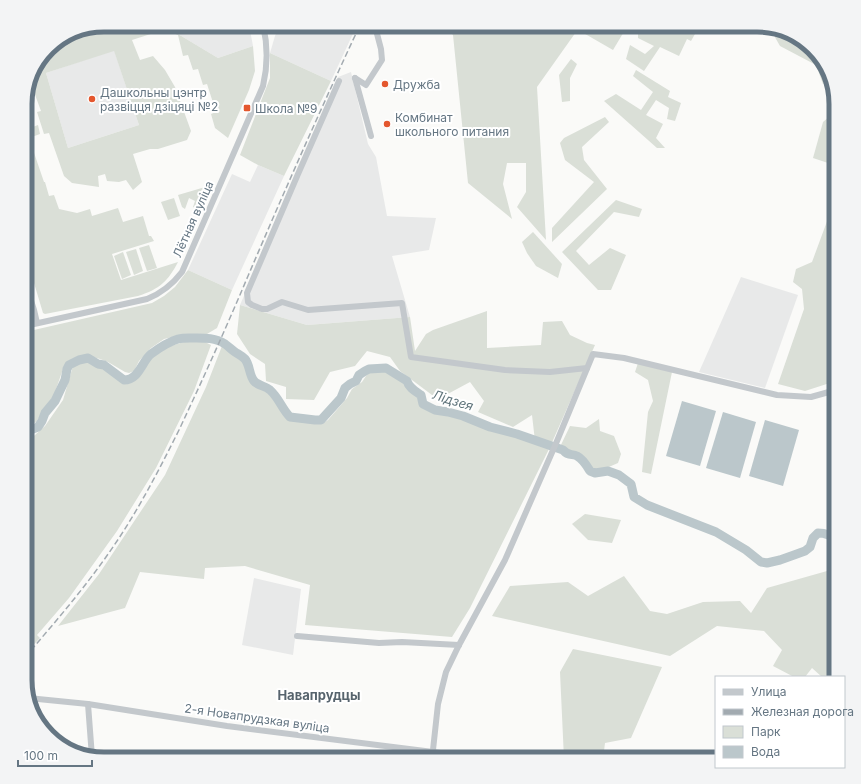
<svg xmlns="http://www.w3.org/2000/svg" width="861" height="784" font-family="Inter,sans-serif">
<style>
.built{fill:#e8e9e9}
.green{fill:#dadfd7;fill-rule:evenodd}
.water{fill:#bbc7cb}
.lines{fill:none;stroke-linecap:round;stroke-linejoin:round}
.river{stroke:#bbc7cb;stroke-width:9}
.minor{stroke:#c3c8cc;stroke-width:6}
.rail{stroke:#a2aab0;stroke-width:1.5;stroke-dasharray:6 3;stroke-linecap:butt}
.poi-dot{fill:#e4572e;stroke:#fff;stroke-width:1.5}
.labels{text-anchor:middle;dominant-baseline:central;stroke-width:4;stroke-linejoin:round;paint-order:stroke}
.poi-label{font-size:12px;fill:#657683;stroke:#fff;text-anchor:start}
.street-label{font-size:12px;fill:#657683;stroke:#fff}
.water-label{font-size:13px;font-style:italic;fill:#60757c;stroke:#fff}
.neighbourhood-label{font-size:13px;font-weight:bold;fill:#57646e;stroke:#fff}
.rim{fill:none;stroke:#657683;stroke-width:5}
</style>
<rect width="100%" height="100%" fill="#fafaf8"/>
<g class="built">
<path d="M159,25H249L253,46L218,58L178,34Z"/>
<path d="M280,25H357L331,81L270,53L275,36Z"/>
<path d="M114,50L139,125L68,148L46,73Z"/>
<path d="M351,72L368,144L376,157L387,216L436,218L429,250L392,256L410,317L307,325L240,305L338,77Z"/>
<path d="M258,165L284,176L232,290L188,270L232,174L250,182Z"/>
<path d="M741,277L798,295L765,388L699,372Z"/>
<path d="M254,578L301,589L293,655L242,645Z"/>
</g>
<g class="green">
<path d="M104,25H159L178,34L218,58L253,46L255,71L249,90L228,138L215,128L211,114L216,112L207,84L203,85L198,69L193,70L188,55L183,56L178,35L168,31L157,34V32L132,40L140,60L153,56L165,70L175,87L191,131L187,140L158,149H150L133,154L142,182L133,190L126,180L119,182L107,181L105,174L98,176L99,187L72,183L64,176L49,133L44,134L37,112L41,111L34,92L30,93L28,88L33,69L52,45L74,31ZM114,51L139,125L68,148L46,73Z"/>
<path d="M413,25H432V28C426,35 421,32 414,28Z"/>
<path d="M444,25H482V26L483,25H569L576,32L537,87L546,240L517,207L526,192V163H507L503,184L512,219L468,183L453,35Z"/>
<path d="M574,25H628L613,50L580,31Z"/>
<path d="M633,25H680L695,34L691,41L687,39L679,56L660,47L644,71L626,59L630,45L645,54L654,46L638,38V30Z"/>
<path d="M772,32L809,45L813,48L830,74L832,85L823,84L816,65L780,46Z"/>
<path d="M270,53L331,81L284,176L258,165L240,155L270,78Z"/>
<path d="M571,59L577,64L570,78V101L562,102L559,75Z"/>
<path d="M636,70L670,91L668,97L681,103L675,121L667,119L669,108L656,100L646,115L663,124L656,138L665,148H657L604,101L616,94L641,110L653,92L633,76Z"/>
<path d="M31,105L34,116L25,119V107Z"/>
<path d="M836,111V154L831,164L813,158L823,122Z"/>
<path d="M605,117L609,122L582,147L584,160L607,189L552,242V228L594,182L565,160L560,143L564,138Z"/>
<path d="M38,125L40,134L29,138L44,182H45L49,196L54,195L59,209L77,213L90,209L92,216L118,208L123,222L143,216L149,236H151L154,241L112,254L121,280L178,262C168,281 160,289 138,296L45,314L43,313L25,253V130Z"/>
<path d="M212,185L202,210L193,207L195,201L189,198L185,209L182,207L178,195Z"/>
<path d="M836,197V381L805,391L778,384L804,309L802,289L793,282L796,269L812,262Z"/>
<path d="M174,198L180,216L168,220L161,202Z"/>
<path d="M616,200L642,209L639,217L614,212L576,251L589,265L610,248L626,255L611,290H598L562,252Z"/>
<path d="M533,232L562,264L558,278L536,266L527,253L522,242Z"/>
<path d="M149,245L157,268L147,271L139,248Z"/>
<path d="M136,249L143,271L134,275L126,252Z"/>
<path d="M123,252L131,275L122,279L114,256Z"/>
<path d="M188,270L232,290L217,328L207,334L181,335L164,339L151,348L139,361L134,371L129,373L125,372L108,362L100,359L89,356H81L69,361L63,369L54,395L36,422L25,428V332L152,303L164,296L175,287Z"/>
<path d="M240,305L307,325L410,317L415,351L426,334L433,330L487,311V348L541,345L543,322L562,321L570,335L587,343L595,345L550,447L470,608L452,637L305,625L310,585L245,566L205,568L204,579L140,572L125,608L58,626L99,574L165,475L206,387L222,346L242,358L249,373L255,382L267,389L277,398L284,412L289,418L323,423L328,420L347,398L352,389L362,382L368,373L391,371L404,380L411,390L419,395L422,404L427,409L433,411L449,413L490,429L535,441L532,415L513,427L478,412L484,401L470,382L444,396L432,395L400,371L390,357L367,351L355,366L330,372L314,400L286,399V387L266,381L265,364L250,354L237,334Z"/>
<path d="M203,341L211,345L194,391L156,468L117,531L69,598L37,635L40,638L25,654V444L45,426L63,400L73,366L82,361L87,362L97,365L112,375L125,381L139,376L144,371L147,364L156,353L167,347L184,342Z"/>
<path d="M638,363L672,372L651,474L642,472L648,412L653,401L648,380L635,372Z"/>
<path d="M599,419L600,431L614,436L621,454L618,463L595,473L590,471L587,465L577,455L566,454L563,450L559,449L570,426L586,428Z"/>
<path d="M585,514L621,520L612,543L588,540L572,524Z"/>
<path d="M836,570V677H822L812,668L805,677H794L773,666L782,650L764,631L717,626L670,656L492,616L510,586L568,582L588,596L624,576L650,611L667,614L703,602L740,601L751,613L767,588L827,571Z"/>
<path d="M573,649L662,667L631,738L605,743L603,759H564L560,672Z"/>
</g>
<g class="water">
<path d="M682,401L716,411L700,466L666,456Z"/>
<path d="M723,412L756,422L740,478L706,468Z"/>
<path d="M765,420L799,430L783,486L749,476Z"/>
</g>
<g class="lines">
<path class="river" d="M25,432L38,427L42,421L45,413L55,401L65,380L67,369L69,365L79,360L88,358L98,364L104,365L124,380C139,380 142,361 151,354C159,348 168,342 178,339C182,338 186,338 190,338C202,338 215,337 225,344C229,347 232,350 235,352C238,354 242,356 245,359C250,365 249,375 254,381C258,386 266,386 270,390C279,398 282,409 290,417L315,420H321L341,398L345,388L350,384L356,381L359,375L365,371L369,369L386,368L407,381C409,388 415,391 421,395L423,404L435,410L448,412L463,416L490,427L517,434L563,450C569,457 572,453 577,456C583,459 587,466 590,471L595,473L608,471L619,475L631,484L634,497L647,505L716,532L746,550L761,562L767,563L780,560L794,555L805,551L810,547L813,538L818,533C825,533 831,535 836,540"/>
<g class="minor">
<path d="M355,78L366,85L382,60L381,49L376,30V25"/>
<path d="M355,78L371,136"/>
<path d="M339,81L298,174L247,293L248,302L252,305L262,309H267L282,302L308,310L402,303L411,357L505,370L550,372L587,368"/>
<path d="M25,282L34,310L37,323"/>
<path d="M25,326L147,299C162,293 172,285 182,272L263,86C268,65 268,46 263,25"/>
<path d="M297,636L379,643L402,642L459,645"/>
<path d="M28,698L88,704L227,726L433,752L484,759"/>
<path d="M88,704L92,757"/>
<path d="M432,759L438,704L446,672L459,645L505,560L557,441L593,354L624,358L777,395L811,397L836,390"/>
</g>
<path class="rail" d="M25,657C59,618 93,578 121,535C143,501 161,466 179,430C203,379 226,328 248,276C284,192 321,108 360,25"/>
</g>
<g class="poi-dot">
<circle cx="385" cy="84" r="4"/>
<circle cx="92" cy="99" r="4"/>
<rect x="243" y="104" width="8" height="8" rx="2"/>
<circle cx="387" cy="124" r="4"/>
</g>
<g class="labels">
<g class="poi-label">
<text x="393" y="84">Дружба</text>
<text x="100" y="92">Дашкольны цэнтр<tspan x="100" dy="14">развіцця дзіцяці №2</tspan></text>
<text x="255" y="108">Школа №9</text>
<text x="395" y="117">Комбинат<tspan x="395" dy="14">школьного питания</tspan></text>
</g>
<g class="street-label">
<text transform="translate(193 219) rotate(-66)">Лётная вуліца</text>
<text transform="translate(257 718) rotate(8)">2-я Новапрудзкая вуліца</text>
</g>
<g class="water-label">
<text transform="translate(453 400) rotate(17)">Лідзея</text>
</g>
<g class="neighbourhood-label">
<text x="319" y="695">Навапрудцы</text>
</g>
</g>
<path d="M0 0H861V784H0ZM104 32H757A72 72 0 0 1 829 104V680A72 72 0 0 1 757 752H104A72 72 0 0 1 32 680V104A72 72 0 0 1 104 32Z" fill="#f3f4f5" fill-rule="evenodd"/>
<path class="rim" d="M104 32H757A72 72 0 0 1 829 104V680A72 72 0 0 1 757 752H104A72 72 0 0 1 32 680V104A72 72 0 0 1 104 32Z"/>
<rect x="715" y="676" width="130" height="92" fill="#ffffff" stroke="#c1c8cd"/>
<rect x="723" y="689" width="20" height="6" fill="#c3c8cc" stroke="#c1c8cd"/>
<text x="751" y="696" font-size="12" fill="#657683">Улица</text>
<rect x="723" y="709" width="20" height="6" fill="#a2aab0" stroke="#c1c8cd"/>
<text x="751" y="716" font-size="12" fill="#657683">Железная дорога</text>
<rect x="723" y="726" width="20" height="12" fill="#dadfd7" stroke="#c1c8cd"/>
<text x="751" y="736" font-size="12" fill="#657683">Парк</text>
<rect x="723" y="746" width="20" height="12" fill="#bbc7cb" stroke="#c1c8cd"/>
<text x="751" y="756" font-size="12" fill="#657683">Вода</text>
<path d="M18 760v6h74v-6" fill="none" stroke="#657683" stroke-width="2"/>
<text x="24" y="760" font-size="12" fill="#657683" stroke="#ffffff" stroke-width="3" paint-order="stroke">100 m</text>
</svg>
